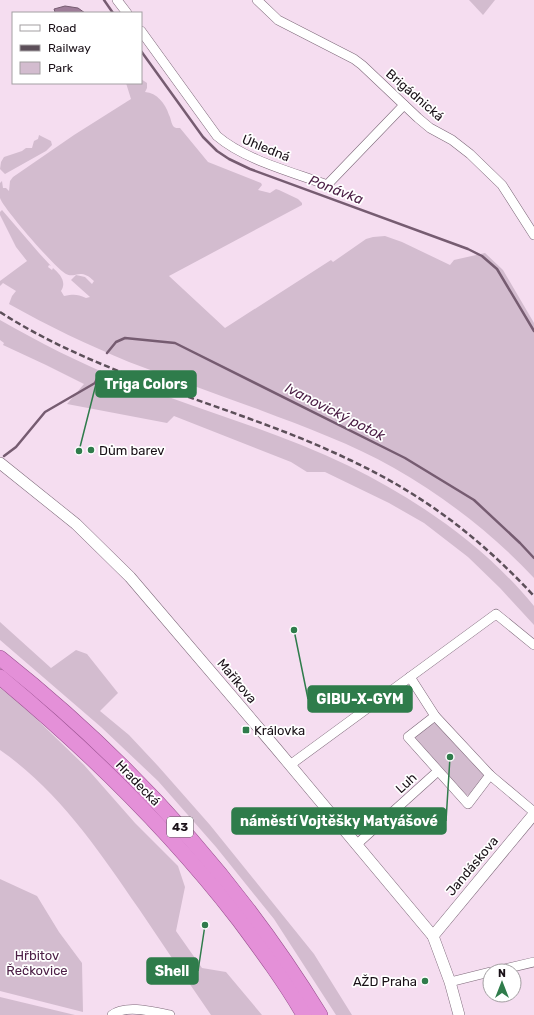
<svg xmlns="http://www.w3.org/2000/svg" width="534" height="1015" font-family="Rubik,sans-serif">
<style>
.green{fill:#d3bccf}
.water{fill:#9e7c98;stroke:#765c71}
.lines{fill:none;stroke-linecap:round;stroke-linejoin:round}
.stream{stroke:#765c71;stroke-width:2.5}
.minor-casing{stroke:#7d6879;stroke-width:10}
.tertiary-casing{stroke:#7d6879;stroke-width:12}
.trunk-casing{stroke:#99518f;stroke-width:16}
.minor{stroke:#fff;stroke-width:9}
.tertiary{stroke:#fff;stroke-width:11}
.trunk{stroke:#e490d8;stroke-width:15}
.rail{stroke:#5c4f59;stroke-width:2.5;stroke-dasharray:6 3;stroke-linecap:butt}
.poi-dot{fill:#2f7c4b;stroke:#fff;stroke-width:1.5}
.labels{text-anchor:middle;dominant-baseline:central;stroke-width:3.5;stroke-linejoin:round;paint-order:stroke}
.shield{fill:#fff;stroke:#5e585d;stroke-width:1}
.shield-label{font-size:12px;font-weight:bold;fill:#191017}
.street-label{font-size:13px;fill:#191017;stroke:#fff}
.poi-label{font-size:13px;fill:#191017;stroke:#fff;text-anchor:start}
.park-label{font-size:13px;fill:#4d2047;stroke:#fff}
.water-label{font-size:14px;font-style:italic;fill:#4a1d44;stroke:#fff}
.leader{fill:none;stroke:#2f7c4b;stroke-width:1.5}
.callout-dot{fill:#2f7c4b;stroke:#fff;stroke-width:1.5}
.callout{fill:#2f7c4b;stroke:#2f7c4b;stroke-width:1.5}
.callout-label{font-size:14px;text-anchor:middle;font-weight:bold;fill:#fff}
</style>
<rect width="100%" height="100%" fill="#f5ddf0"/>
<g class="green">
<path d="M469,0H495L483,15Z"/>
<path d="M141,79L147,83V88L145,92C157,93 165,103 169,115C171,118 171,124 174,127C175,128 177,128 180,128L208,162L261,183L262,185L258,190L270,193L276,189L279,190L298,199L302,203V205L169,276L225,328L331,260L333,262L366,239L373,237L385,236L402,242L450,265L454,260L485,253L503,270L534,323V578C493,534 446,498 394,468C352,444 305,427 260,410C216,394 172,378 129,362C88,345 48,326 9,304L12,296L16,291L3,283L0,286V281L27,261L16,247L0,215V212L2,210L39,253L51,266L49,265L48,267L52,270L53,268C60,274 67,282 61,291L64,296C74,294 77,294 86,298L90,297L71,280L76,275L85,277L92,284L94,281C80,267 75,279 66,274C56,269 3,208 0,198C0,194 0,187 0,183L2,181L3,188H6L9,191L10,181L13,177L74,135L131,99L126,83H141Z"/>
<path d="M39,135L51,141L52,145L46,151L5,174L0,169L1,162L4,157L22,151L26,148H32L34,141L38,139Z"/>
<path d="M0,320C39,342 79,363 122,380C197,409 276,431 349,466C418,500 485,546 534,606V625L500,588L468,557L424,523L389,503L325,472H307L291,462L174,416L167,423L67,404L84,384L46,365L3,345L4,343L0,340Z"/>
<path d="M0,622L51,668L76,650L87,654L118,693L100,711L129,735L158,766L210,825L314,954L352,1015H336L274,919L216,847L158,781L101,727L0,640Z"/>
<path d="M0,688L22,705L84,765L135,823L178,866L185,887L176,931L202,968L226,972L262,1015H211C187,980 163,945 139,909C99,851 59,791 0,750Z"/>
<path d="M435,723L442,726L486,777L469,795H466L462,792L415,739L416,736L432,724Z"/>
<path d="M0,879L37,896L59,932L82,963L83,1012L0,991Z"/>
<path d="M0,997L75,1015H0Z"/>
</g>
<path class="water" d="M65,6L78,8L85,13H54L55,12L54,9Z"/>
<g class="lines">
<g class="stream">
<path d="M104,0L113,13"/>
<path d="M141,51L203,137L217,151L229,159L250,169L468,249L482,256L497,269L534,331"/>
<path d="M107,353L116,342L125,338L175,343L405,458L474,500L520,543L534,558"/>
<path d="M4,456L16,447L45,412L95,383L100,372"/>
</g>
<g class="minor-casing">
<g id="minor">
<path d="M117,0L127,13"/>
<path d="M257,0L278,20L354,59L362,65L418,118L430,128L452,140L470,154L502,185L534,235"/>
<path d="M141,31L217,136C245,160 292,172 327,185L404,105"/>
<path d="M410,677L435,716L490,775L534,812"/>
<path d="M435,716L408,737L468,804L490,775"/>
<path d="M290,765L496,614L534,645"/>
<path d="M356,845L438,771"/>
<path d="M496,971L534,962"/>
<path d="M450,982L490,972"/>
<path d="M112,1015C125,1004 155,1012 170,1015"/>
</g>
</g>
<g class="tertiary-casing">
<g id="tertiary">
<path d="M0,463L76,524L130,577L275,747L433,936L450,982L459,1015"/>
<path d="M433,936L534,814"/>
</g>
</g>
<g class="trunk-casing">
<g id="trunk">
<path d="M0,658C126,758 236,878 320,1015"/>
<path d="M0,677C89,751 168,828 239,920C262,951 285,982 304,1015"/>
</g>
</g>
<use href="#minor" class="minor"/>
<use href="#tertiary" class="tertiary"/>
<use href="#trunk" class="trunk"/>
<path class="rail" d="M0,312C107,381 236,405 350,460C424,495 479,537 534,596"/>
</g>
<g class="poi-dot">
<circle cx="91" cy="450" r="4"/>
<rect x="242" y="726" width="8" height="8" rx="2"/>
<circle cx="425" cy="981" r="4"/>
</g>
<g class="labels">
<rect class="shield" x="167" y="817" width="26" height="20" rx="3"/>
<g class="shield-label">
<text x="180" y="827">43</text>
</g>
<g class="street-label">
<text transform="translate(415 95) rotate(41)">Brigádnická</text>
<text transform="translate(266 148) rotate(22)">Úhledná</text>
<text transform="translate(237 681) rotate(50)">Maříkova</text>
<text transform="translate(138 783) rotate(46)">Hradecká</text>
<text transform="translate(406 783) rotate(-43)">Luh</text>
<text transform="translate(472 866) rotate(-50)">Jandáskova</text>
</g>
<g class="poi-label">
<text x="99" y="450">Dům barev</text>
<text x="254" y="730">Královka</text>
<text x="417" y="981" text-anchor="end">AŽD Praha</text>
</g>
<g class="park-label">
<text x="37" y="955">Hřbitov<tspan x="37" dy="15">Řečkovice</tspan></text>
</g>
<g class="water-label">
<text transform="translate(336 190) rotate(21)">Ponávka</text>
<text transform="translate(335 412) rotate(27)">Ivanovický potok</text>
</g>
</g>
<path class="leader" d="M79 451L96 384M294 630L308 699M450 757L446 821M205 925L198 971"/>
<g class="callout-dot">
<circle cx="79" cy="451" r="4"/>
<circle cx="294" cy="630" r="4"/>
<circle cx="450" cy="757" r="4"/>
<circle cx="205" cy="925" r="4"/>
</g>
<g class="callout">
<rect x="96" y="371" width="100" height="26" rx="4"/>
<rect x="308" y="686" width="104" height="26" rx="4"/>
<rect x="232" y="808" width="214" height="26" rx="4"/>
<rect x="147" y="958" width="51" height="26" rx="4"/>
</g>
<g class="callout-label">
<text x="146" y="389">Triga Colors</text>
<text x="360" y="704">GIBU-X-GYM</text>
<text x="339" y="826">náměstí Vojtěšky Matyášové</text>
<text x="172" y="976">Shell</text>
</g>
<rect x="12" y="12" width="130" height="72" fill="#ffffff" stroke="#a39fa2"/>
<rect x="20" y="25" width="20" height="6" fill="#ffffff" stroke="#a39fa2"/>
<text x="48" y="32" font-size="12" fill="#191017">Road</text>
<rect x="20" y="45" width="20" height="6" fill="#5c4f59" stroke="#a39fa2"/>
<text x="48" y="52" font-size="12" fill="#191017">Railway</text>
<rect x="20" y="62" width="20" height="12" fill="#d3bccf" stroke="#a39fa2"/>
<text x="48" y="72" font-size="12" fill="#191017">Park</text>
<g transform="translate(502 983)"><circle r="19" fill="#ffffff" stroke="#a39fa2"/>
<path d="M0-3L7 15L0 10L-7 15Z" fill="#2f7c4b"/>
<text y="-6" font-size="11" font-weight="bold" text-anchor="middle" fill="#191017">N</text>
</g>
</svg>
